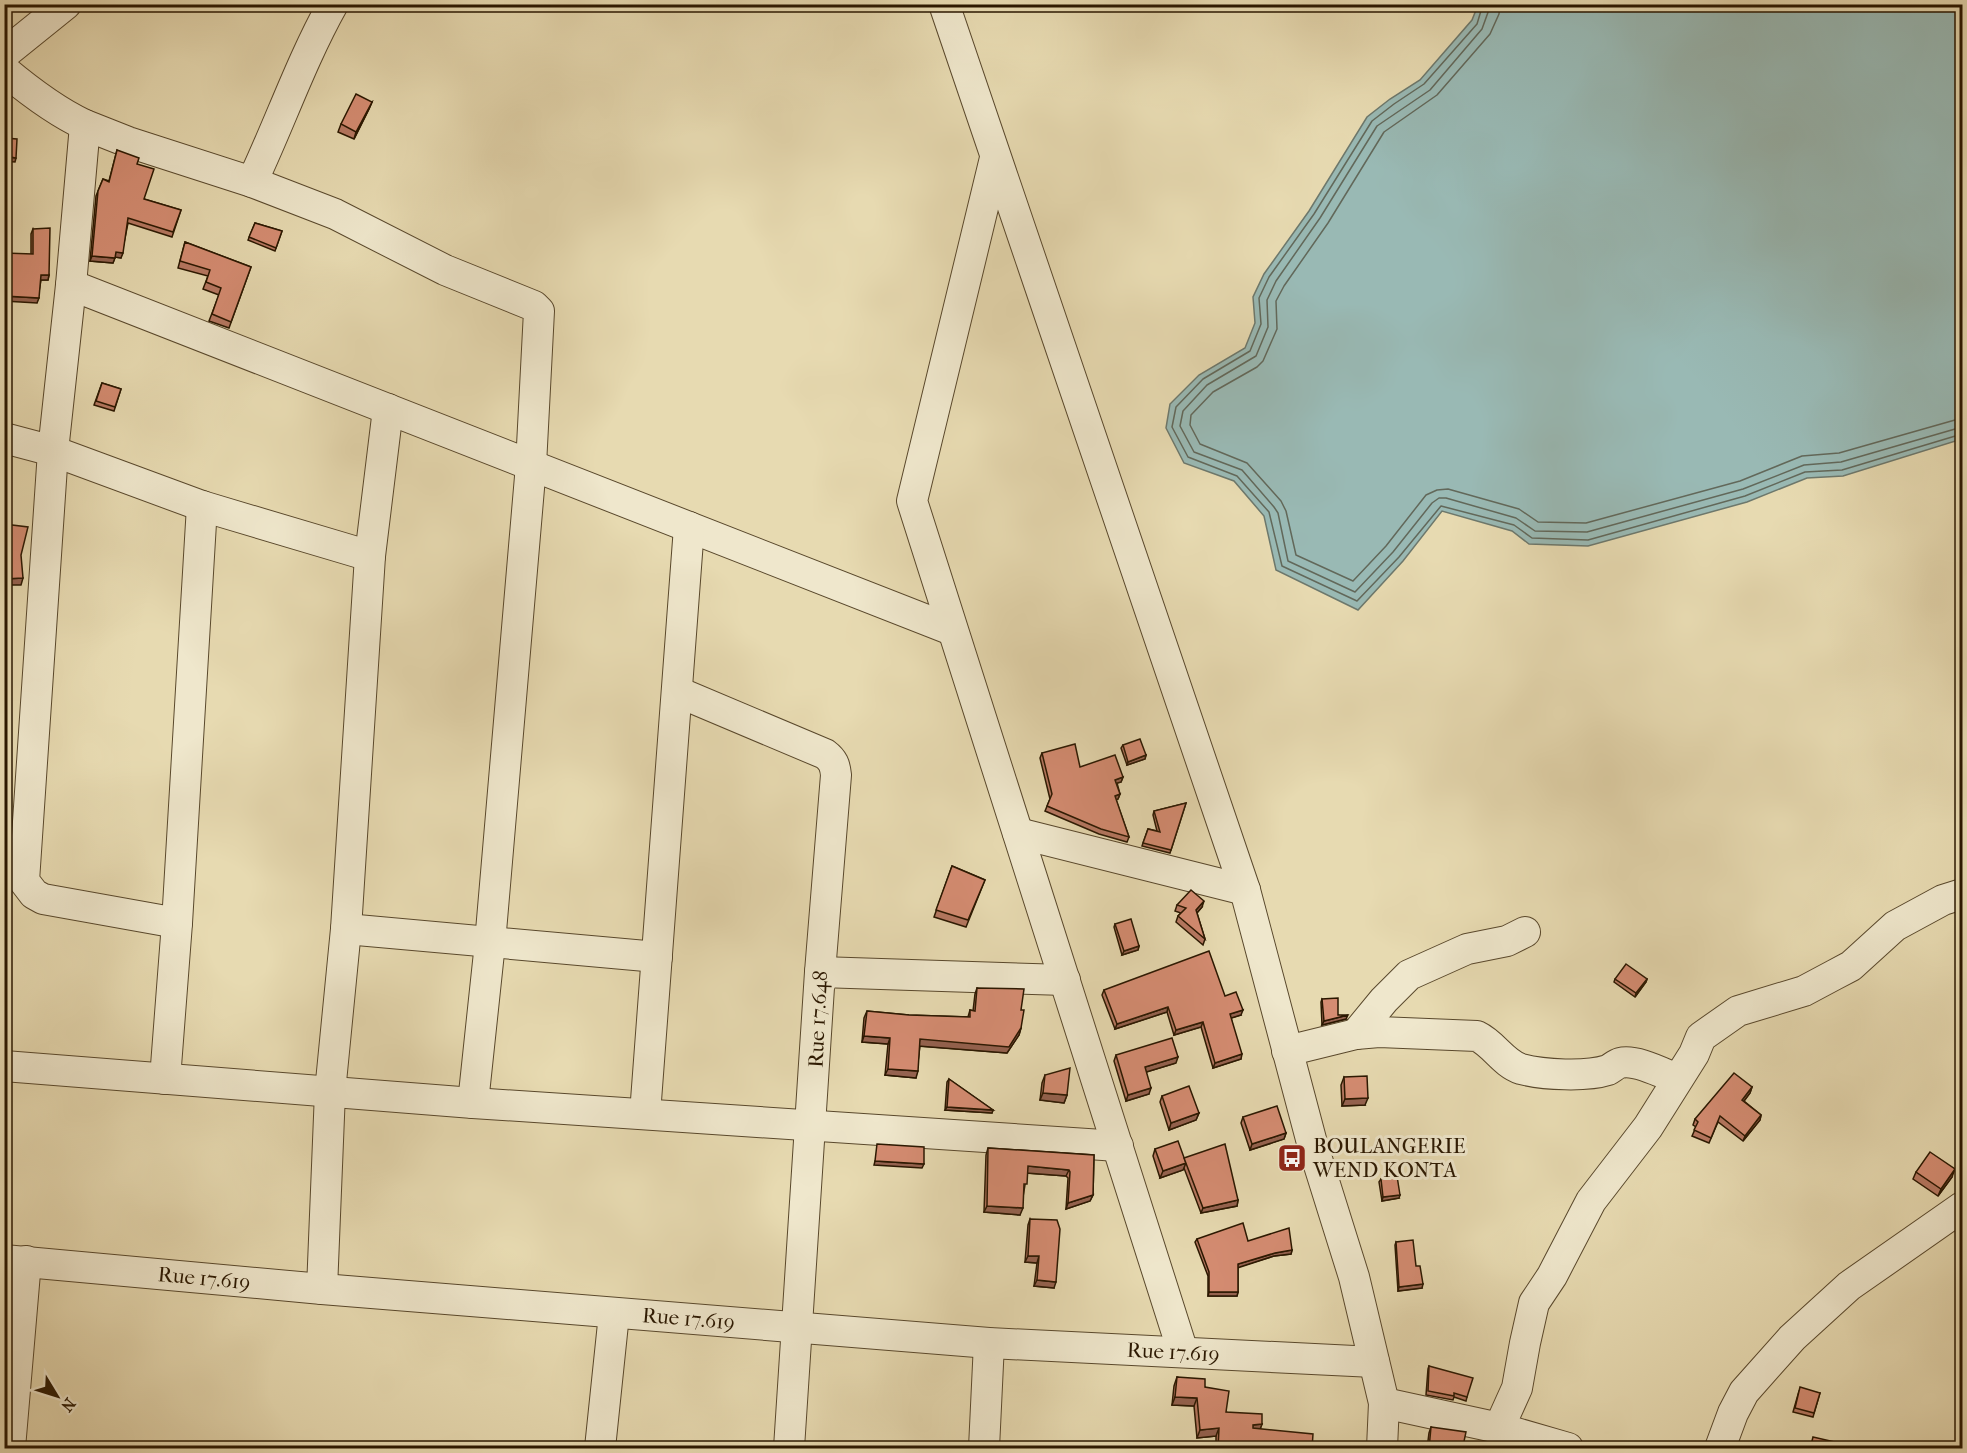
<svg xmlns="http://www.w3.org/2000/svg" width="1967" height="1453" font-family="'IM FELL French Canon',serif">
<style>
.water{fill:#99b9b4;stroke:#6d786c;stroke-width:1.5}
.lines{fill:none;stroke-linecap:round;stroke-linejoin:round}
.shore{stroke:#62685a;stroke-width:1.5}
.minor-casing{stroke:#59482c;stroke-width:32}
.minor{stroke:#efe7cc;stroke-width:30}
.wall{fill:#b77862;stroke:#2a1700;stroke-width:1.5}
.shaded-wall{fill:#956250;stroke:#2a1700;stroke-width:1.5}
.building{fill:#d58c72;stroke:#2a1700;stroke-width:1.5}
.labels{text-anchor:middle;dominant-baseline:central;stroke-width:6;stroke-linejoin:round;paint-order:stroke}
.street-label{font-size:21px;fill:#2a1700;stroke:#efe7cc}
.poi-label{font-size:21px;fill:#2a1700;stroke:#efe7cc;text-anchor:start}
</style>
<rect width="100%" height="100%" fill="#e7dab1"/>
<filter id="stains"><feTurbulence type="fractalNoise" baseFrequency=".00333" numOctaves="4"/><feColorMatrix values="0 0 0 0 .2 0 0 0 0 .09 0 0 0 0 .02 0 0 0 .5 -.17"/></filter>
<radialGradient id="worn" r=".72"><stop offset=".6" stop-color="#630" stop-opacity="0"/><stop offset="1" stop-color="#630" stop-opacity=".3"/></radialGradient>
<path class="water" d="M1478,5H1962V439L1843,476L1807,478L1747,502L1588,546L1529,544L1512,531L1442,511L1403,561L1358,610L1276,570L1264,516L1234,481L1184,463L1166,428L1170,404L1199,375L1245,348L1255,323L1253,297L1264,274L1309,211L1367,117L1390,99L1420,80L1472,20Z"/>
<g class="lines">
<g class="shore">
<path d="M1483,4L1477,24L1424,84L1394,104L1372,121L1314,214L1269,277L1259,298L1261,324L1250,351L1203,379L1176,407L1172,427L1188,457L1237,476L1269,512L1282,566L1357,601L1399,557L1441,506L1514,525L1532,538L1588,540L1745,496L1805,472L1842,470L1962,434"/>
<path d="M1491,4L1482,29L1430,90L1377,126L1320,218L1276,281L1267,300L1268,327L1256,356L1207,385L1183,411L1180,426L1194,452L1242,470L1274,507L1278,513L1288,561L1355,592L1393,552L1432,503L1439,498H1446L1516,518L1535,531L1587,532L1743,489L1804,465L1841,462L1962,427"/>
<path d="M1500,4L1499,14L1490,34L1437,95L1384,132L1328,223L1284,286L1276,301L1277,329L1263,361L1257,367L1213,392L1191,415L1190,425L1200,444L1247,463L1281,501L1286,511L1296,555L1353,581L1386,546L1426,495L1437,490L1448,489L1519,509L1538,522L1586,523L1740,481L1802,456L1839,453L1962,418"/>
</g>
<g class="minor-casing">
<g id="minor">
<path d="M944,4L1245,890L1312,1143L1354,1277L1384,1403L1382,1448"/>
<path d="M4,54L66,4"/>
<path d="M4,70C29,91 55,111 85,125L71,285L53,451L24,881L34,894L43,899L177,923"/>
<path d="M85,125L128,142L252,182C280,123 301,61 333,4"/>
<path d="M995,158L912,501L1183,1352"/>
<path d="M252,182L335,214L445,270L534,306L539,311L531,465L490,943L473,1103"/>
<path d="M71,285L952,630"/>
<path d="M4,438L53,451L202,506L370,556"/>
<path d="M678,692L825,754C833,760 835,765 836,775L820,972L789,1448"/>
<path d="M1018,833L1245,890"/>
<path d="M346,929L657,957"/>
<path d="M820,972L1065,980"/>
<path d="M1356,1034L1384,1000L1409,975L1467,949L1507,941L1525,932"/>
<path d="M1287,1051L1356,1034L1379,1032L1477,1036C1494,1044 1503,1063 1521,1069C1544,1075 1586,1077 1608,1070C1612,1068 1616,1064 1620,1063C1636,1059 1662,1073 1677,1079"/>
<path d="M4,1066L473,1103L1118,1146"/>
<path d="M165,1079L177,923L202,506"/>
<path d="M645,1114L689,527"/>
<path id="s1" d="M4,1260L322,1289L989,1343L1374,1362"/>
<path d="M322,1289L330,1092L346,929L370,556L388,409"/>
<path d="M1384,1403L1499,1428L1568,1448"/>
<path d="M1499,1428L1517,1388L1525,1343L1534,1303L1552,1276L1591,1201L1648,1127L1694,1054L1701,1037L1738,1011L1804,991L1834,975L1851,966L1895,926L1943,900L1962,894"/>
<path d="M10,1448L26,1261"/>
<path d="M600,1448L614,1314"/>
<path d="M984,1448L989,1343"/>
<path d="M1720,1448L1733,1413L1744,1392L1792,1338L1849,1286L1962,1207"/>
</g>
</g>
<use href="#minor" class="minor"/>
</g>
<g class="wall">
<path d="M372,102L369,109L354,139L338,132L341,124Z"/>
<path d="M117,150L137,164L144,199L181,210L172,237L128,223L121,258L115,257L113,263L90,261L96,196L103,179L109,181Z"/>
<path d="M255,223L282,231L275,251L248,240Z"/>
<path d="M33,229L49,275L48,280H41L37,303L31,254V234Z"/>
<path d="M185,242L251,267L229,328L209,321L219,295L203,289L208,276L178,268Z"/>
<path d="M102,383L121,389L114,411L94,405Z"/>
<path d="M1123,745L1146,755L1145,759L1127,765L1121,748Z"/>
<path d="M1042,753L1080,767L1123,777L1121,782L1117,783L1120,794L1118,799L1116,800L1129,837L1127,842L1099,834L1045,811L1050,799L1040,758Z"/>
<path d="M1186,803L1170,853L1142,846L1148,829L1157,831L1153,815L1154,811Z"/>
<path d="M952,866L985,880L966,927L934,917Z"/>
<path d="M1177,905L1202,907L1197,913L1205,939L1203,945L1176,922L1178,916L1181,913L1175,911Z"/>
<path d="M1115,924L1139,946L1138,950L1122,955L1114,927Z"/>
<path d="M1615,979H1647L1646,982L1635,997L1614,982Z"/>
<path d="M977,988L1021,1010V1028L1019,1035L1007,1053L920,1046L916,1078L885,1075L888,1044L862,1042L864,1018L867,1011L909,1015L968,1017L970,1010L973,1011L975,994Z"/>
<path d="M1104,990L1225,996L1241,1015L1231,1018L1241,1059L1213,1068L1201,1027L1174,1035L1167,1012L1115,1029L1102,995Z"/>
<path d="M1322,999L1338,1015L1346,1019L1322,1025L1321,1002Z"/>
<path d="M1116,1055L1176,1063L1146,1072L1149,1094L1126,1101L1114,1061Z"/>
<path d="M1045,1075L1067,1095L1064,1103L1040,1100L1042,1083Z"/>
<path d="M1344,1077L1365,1105L1342,1106L1341,1085Z"/>
<path d="M949,1079L993,1110L992,1113L945,1110L947,1082Z"/>
<path d="M1752,1087L1750,1093L1744,1101L1761,1115L1760,1120L1743,1141L1718,1122L1709,1143L1692,1136L1696,1127L1693,1125L1695,1119Z"/>
<path d="M1162,1096L1199,1113L1196,1120L1169,1130L1160,1102Z"/>
<path d="M1243,1117L1286,1133L1284,1139L1250,1150L1241,1123Z"/>
<path d="M988,1148L1094,1155L1093,1195L1090,1201L1066,1209L1068,1178L1066,1176L1027,1173L1020,1215L984,1212L986,1155Z"/>
<path d="M1155,1149L1184,1158L1238,1200L1237,1206L1201,1213L1184,1168L1183,1170L1160,1178L1153,1156Z"/>
<path d="M1916,1172L1952,1177L1938,1196L1913,1179Z"/>
<path d="M1381,1179L1399,1198L1382,1201L1379,1182Z"/>
<path d="M1030,1219L1054,1288L1034,1286L1037,1263L1025,1262L1028,1225Z"/>
<path d="M1197,1239L1248,1241L1292,1250L1291,1254L1274,1256L1238,1267V1292L1237,1296H1208V1276L1195,1242Z"/>
<path d="M1396,1242L1422,1288L1398,1291L1395,1245Z"/>
<path d="M1429,1366L1467,1397L1466,1401L1454,1397L1453,1400L1426,1395L1428,1369Z"/>
<path d="M1177,1377L1205,1387L1226,1412L1262,1424L1260,1429L1312,1449H1216V1436L1197,1438L1194,1406L1172,1405L1174,1386Z"/>
<path d="M1799,1391L1820,1393L1813,1417L1793,1412Z"/>
<path d="M1431,1427L1463,1446L1472,1449H1427L1429,1433Z"/>
</g>
<g class="shaded-wall">
<path d="M372,102L369,109L354,139L356,132Z"/>
<path d="M4,156L16,158L15,162L4,161Z"/>
<path d="M116,252L123,253L121,258L114,257Z"/>
<path d="M92,256L115,258L113,263L90,261Z"/>
<path d="M41,275H49L48,280H39Z"/>
<path d="M4,296L39,298L37,303L4,301Z"/>
<path d="M23,578L21,585H4V579Z"/>
<path d="M1146,755L1145,759L1127,765L1128,762Z"/>
<path d="M1123,777L1121,782L1114,784L1115,780Z"/>
<path d="M1120,794L1118,799L1113,801L1115,796Z"/>
<path d="M1204,901L1202,907L1194,916L1196,910Z"/>
<path d="M1139,946L1138,950L1122,955L1124,951Z"/>
<path d="M1647,979L1646,982L1635,997L1636,993Z"/>
<path d="M1168,1007L1167,1012L1115,1029L1117,1024Z"/>
<path d="M1243,1010L1241,1015L1228,1019L1230,1014Z"/>
<path d="M1348,1015L1346,1019L1322,1025L1324,1021Z"/>
<path d="M1203,1022L1201,1027L1174,1035L1176,1030Z"/>
<path d="M1021,1028L1019,1035L1007,1053L918,1046L920,1039Z"/>
<path d="M864,1036L890,1038L888,1044L862,1042Z"/>
<path d="M1242,1054L1241,1059L1213,1068L1215,1063Z"/>
<path d="M1178,1057L1176,1063L1143,1073L1145,1067Z"/>
<path d="M888,1069L918,1071L916,1078L885,1075Z"/>
<path d="M1752,1087L1750,1093L1741,1105L1742,1100Z"/>
<path d="M1151,1088L1149,1094L1126,1101L1128,1095Z"/>
<path d="M1043,1093L1067,1095L1064,1103L1040,1100Z"/>
<path d="M1368,1098L1365,1105L1342,1106L1345,1099Z"/>
<path d="M947,1107L993,1110L992,1113L945,1110Z"/>
<path d="M1199,1113L1196,1120L1169,1130L1171,1123Z"/>
<path d="M1761,1115L1760,1120L1743,1141L1745,1136Z"/>
<path d="M1286,1133L1284,1139L1250,1150L1252,1144Z"/>
<path d="M875,1161L924,1164L922,1168L874,1165Z"/>
<path d="M1186,1163L1183,1170L1160,1178L1163,1171Z"/>
<path d="M1028,1166L1069,1170L1066,1176L1026,1173Z"/>
<path d="M1955,1169L1952,1177L1938,1196L1941,1189Z"/>
<path d="M1093,1195L1090,1201L1066,1209L1068,1203Z"/>
<path d="M1400,1195L1399,1198L1382,1201L1383,1197Z"/>
<path d="M1238,1200L1237,1206L1201,1213L1203,1208Z"/>
<path d="M987,1206L1023,1208L1020,1215L984,1212Z"/>
<path d="M1292,1250L1291,1254L1274,1256L1237,1268L1238,1264L1275,1253Z"/>
<path d="M1028,1256H1039L1037,1263L1025,1262Z"/>
<path d="M1037,1280L1056,1282L1054,1288L1034,1286Z"/>
<path d="M1423,1284L1422,1288L1398,1291L1399,1287Z"/>
<path d="M1209,1292H1238L1237,1296H1208Z"/>
<path d="M1175,1397L1197,1398L1194,1406L1172,1405Z"/>
<path d="M1262,1424L1259,1432L1251,1433L1253,1425Z"/>
<path d="M1219,1428L1216,1436L1197,1438L1200,1430Z"/>
</g>
<g class="building">
<path d="M4,86L8,88L4,94Z"/>
<path d="M356,94L372,102L356,132L341,124Z"/>
<path d="M4,138L17,139L16,158L4,156Z"/>
<path d="M117,150L139,158L137,164L154,169L144,199L181,210L173,232L128,218L123,253L116,252L115,258L92,256L98,191L103,179L109,182Z"/>
<path d="M255,223L282,231L276,248L249,237Z"/>
<path d="M50,228L49,275H41L39,298L4,296V253L33,254V229Z"/>
<path d="M185,242L251,267L231,322L212,314L221,288L206,282L210,270L180,261Z"/>
<path d="M102,383L121,389L115,407L96,401Z"/>
<path d="M4,524L28,527L21,555L23,578L4,579Z"/>
<path d="M1140,739L1146,755L1128,762L1123,745Z"/>
<path d="M1075,744L1080,767L1115,755L1123,777L1115,780L1120,794L1115,796L1129,837L1101,829L1047,806L1052,794L1042,753Z"/>
<path d="M1186,803L1171,850L1143,843L1148,829L1160,832L1154,811Z"/>
<path d="M952,866L985,880L968,920L936,910Z"/>
<path d="M1191,890L1204,901L1196,910L1205,939L1178,916L1186,908L1177,905Z"/>
<path d="M1131,919L1139,946L1124,951L1115,924Z"/>
<path d="M1209,951L1225,996L1236,992L1243,1010L1230,1014L1242,1054L1215,1063L1203,1022L1176,1030L1168,1007L1117,1024L1104,990Z"/>
<path d="M1626,964L1647,979L1636,993L1615,979Z"/>
<path d="M977,988L1024,989L1021,1010H1024L1021,1028L1009,1047L920,1039L918,1071L888,1069L890,1038L864,1036L867,1011L909,1015L970,1017V1010L975,1011Z"/>
<path d="M1338,998V1015H1348L1324,1021L1322,999Z"/>
<path d="M1172,1038L1178,1057L1145,1067L1151,1088L1128,1095L1116,1055Z"/>
<path d="M1070,1068L1067,1095L1043,1093L1045,1075Z"/>
<path d="M1734,1073L1752,1087L1742,1100L1761,1115L1745,1136L1720,1116L1711,1138L1694,1130L1698,1122L1695,1119Z"/>
<path d="M1367,1076L1368,1098L1345,1099L1344,1077Z"/>
<path d="M949,1079L993,1110L947,1107Z"/>
<path d="M1189,1086L1199,1113L1171,1123L1162,1096Z"/>
<path d="M1277,1106L1286,1133L1252,1144L1243,1117Z"/>
<path d="M1178,1141L1186,1163L1163,1171L1155,1149Z"/>
<path d="M877,1144L924,1147V1164L875,1161Z"/>
<path d="M1225,1144L1238,1200L1203,1208L1184,1158Z"/>
<path d="M988,1148L1094,1155L1093,1195L1068,1203L1070,1172L1069,1170L1028,1166L1027,1184H1024L1023,1208L987,1206Z"/>
<path d="M1930,1152L1955,1169L1941,1189L1916,1172Z"/>
<path d="M1397,1176L1400,1195L1383,1197L1381,1179Z"/>
<path d="M1030,1219L1057,1220L1060,1229L1056,1282L1037,1280L1039,1256H1028Z"/>
<path d="M1243,1223L1248,1241L1289,1228L1292,1250L1275,1253L1238,1264V1292H1209V1272L1197,1239Z"/>
<path d="M1413,1240L1416,1266H1420L1423,1284L1399,1287L1396,1242Z"/>
<path d="M1429,1366L1473,1378L1467,1397L1454,1393V1396L1428,1391Z"/>
<path d="M1177,1377L1205,1379V1387L1229,1391L1226,1412L1262,1414V1424L1253,1425V1428L1313,1434L1312,1449H1218L1219,1428L1200,1430L1197,1398L1175,1397Z"/>
<path d="M1800,1387L1820,1393L1814,1413L1795,1408Z"/>
<path d="M1431,1427L1466,1432L1463,1446L1472,1449H1429Z"/>
<path d="M1813,1437L1835,1442L1833,1449H1810Z"/>
</g>
<defs>
<g id="bus-square" transform="scale(1.5)"><rect x="-9" y="-9" width="18" height="18" rx="4" fill="#8f2418" stroke="#efe7cc"/><path d="M-5-6H5V4H4V6H2V4H-2V6H-4V4H-5ZM-3.5-4V0h7V-4ZM-3.5 1.2v1.5H-2V1.2ZM2 1.2v1.5H3.5V1.2Z" fill="#fff"/></g>
</defs>
<g fill-rule="evenodd">
<use href="#bus-square" x="1292" y="1158"/>
</g>
<g class="labels">
<g class="street-label">
<text transform="translate(818 1019) rotate(-87)">Rue 17.648</text>
<text stroke="none"><textPath href="#s1" startOffset="201">Rue 17.619</textPath></text>
<text stroke="none"><textPath href="#s1" startOffset="687">Rue 17.619</textPath></text>
<text stroke="none"><textPath href="#s1" startOffset="1173">Rue 17.619</textPath></text>
</g>
<g class="poi-label">
<text x="1313" y="1146">BOULANGERIE<tspan x="1313" dy="24">WEND KONTA</tspan></text>
</g>
</g>
<rect width="1967" height="1453" fill="none" stroke="#e7dab1" stroke-width="24"/>
<rect x="6" y="6" width="1955" height="1441" fill="none" stroke="#2a1700" stroke-width="3"/>
<rect x="12" y="12" width="1943" height="1429" fill="none" stroke="#2a1700" stroke-width="1.5"/>
<g transform="translate(57 1396) rotate(128)" stroke="#efe7cc" stroke-width="4.5" paint-order="stroke">
<path d="M0-4.5L10 22L0 15L-10 22Z" fill="#2a1700"/>
<text y="-9" font-size="16" font-weight="bold" text-anchor="middle" fill="#2a1700">N</text>
</g>
<rect width="100%" height="100%" filter="url(#stains)"/>
<rect width="100%" height="100%" fill="url(#worn)"/>
</svg>
